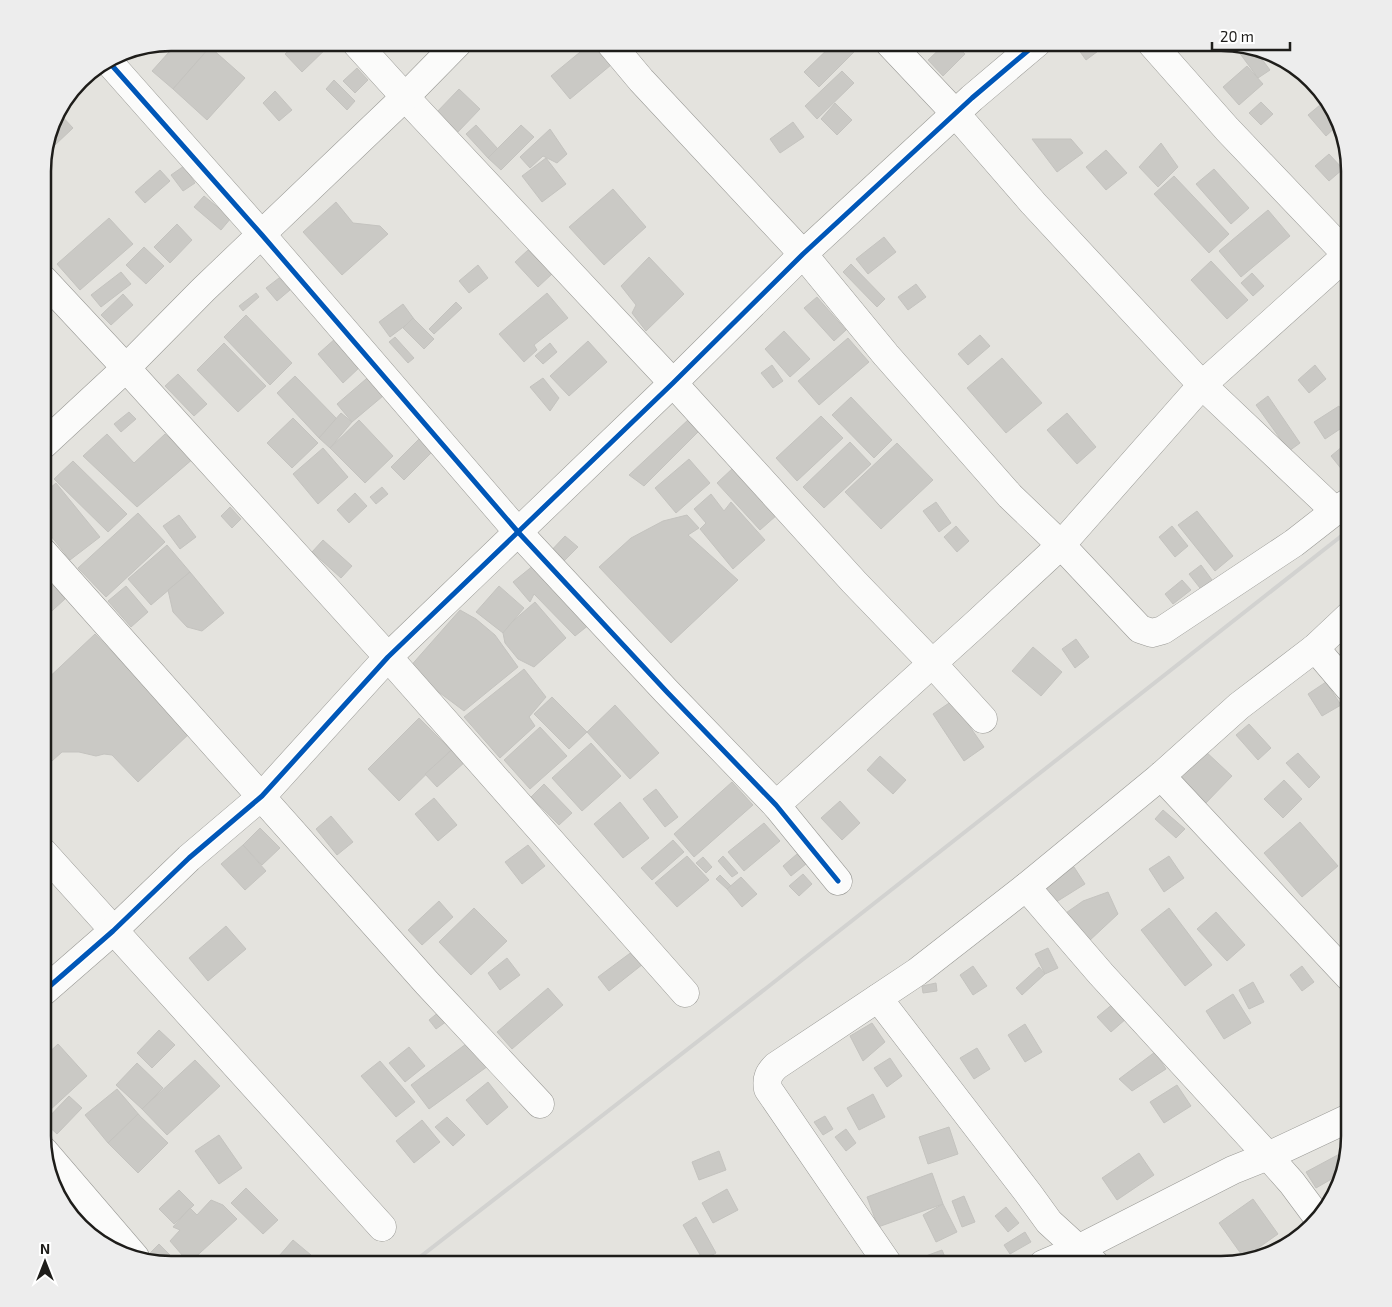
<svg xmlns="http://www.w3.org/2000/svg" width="1392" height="1307" font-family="'Exo 2',sans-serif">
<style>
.building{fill:#cac9c5;stroke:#c4c3bf}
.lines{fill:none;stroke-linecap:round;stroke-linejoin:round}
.minor-casing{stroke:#999995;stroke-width:29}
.minor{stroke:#fbfbfa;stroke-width:28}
.rail{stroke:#d2d2d0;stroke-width:4}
.cycleway-casing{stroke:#fff;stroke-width:8}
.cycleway{stroke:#0057b8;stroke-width:5}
.rim{fill:none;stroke:#1e1d1a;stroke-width:2.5}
</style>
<rect width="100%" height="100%" fill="#e4e3de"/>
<g class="building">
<path d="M177,43H205L210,47L173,89L152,71Z"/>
<path d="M263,43H279L270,50Z"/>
<path d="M297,43H332L302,72L285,54Z"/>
<path d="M591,43L611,65L570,99L551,76Z"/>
<path d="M834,43H845L854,52L819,87L804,72Z"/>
<path d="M946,43H954L965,54L943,76L928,60Z"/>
<path d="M1080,43H1109L1086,60L1076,46Z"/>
<path d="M1233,44L1255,50L1270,70L1258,78Z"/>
<path d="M210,47L245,78L207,120L173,89Z"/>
<path d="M1247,66L1263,84L1239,105L1223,87Z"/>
<path d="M357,68L368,80L355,93L343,81Z"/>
<path d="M842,71L854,83L817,119L805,106Z"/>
<path d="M334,80L355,101L347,110L326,89Z"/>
<path d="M459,89L480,109L457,133L436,113Z"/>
<path d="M275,91L292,110L279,121L263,103Z"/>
<path d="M1261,102L1273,114L1261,125L1249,113Z"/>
<path d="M835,103L852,120L837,135L821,119Z"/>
<path d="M1320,105L1338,125L1326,136L1308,115Z"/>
<path d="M58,112L73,128L55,145L49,140L56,114Z"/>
<path d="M793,122L804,137L780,153L770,139Z"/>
<path d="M476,125L498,149L488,158L466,134Z"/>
<path d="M521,125L534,137L501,170L488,158Z"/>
<path d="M550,129L567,154L557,163L543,156L530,168L520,157Z"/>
<path d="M1032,139H1071L1083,153L1057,172Z"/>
<path d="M1161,143L1178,167L1158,187L1139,167Z"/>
<path d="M1106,150L1127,173L1106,190L1086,167Z"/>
<path d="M1329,154L1343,169L1329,181L1315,166Z"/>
<path d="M546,158L566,184L542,202L522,176Z"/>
<path d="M184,166L195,183L183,191L171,175Z"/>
<path d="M1214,169L1249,208L1231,224L1196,184Z"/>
<path d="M160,170L170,181L145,203L135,192Z"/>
<path d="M1174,176L1229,234L1209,253L1154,194Z"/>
<path d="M613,189L646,227L604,265L569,227Z"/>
<path d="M204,196L231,218L221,230L194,207Z"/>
<path d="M336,202L353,223L380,226L388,234L342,275L303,232Z"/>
<path d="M1268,210L1290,236L1241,277L1219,251Z"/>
<path d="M109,218L133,244L80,290L57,264Z"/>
<path d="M177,224L192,240L170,263L154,247Z"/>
<path d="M884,237L896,252L868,274L856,259Z"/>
<path d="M144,247L164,266L146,284L126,265Z"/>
<path d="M528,250L552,274L538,287L515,262Z"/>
<path d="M649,257L684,294L646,331L632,313L636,305L621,286Z"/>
<path d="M1211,261L1248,300L1227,319L1191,280Z"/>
<path d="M851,264L885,299L877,307L843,272Z"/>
<path d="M478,265L488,278L469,293L459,281Z"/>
<path d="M121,272L131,284L101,307L91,295Z"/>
<path d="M1252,273L1264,286L1253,296L1241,283Z"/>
<path d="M279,278L290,290L277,301L266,288Z"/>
<path d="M916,284L926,297L908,310L898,297Z"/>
<path d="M256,293L259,297L243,311L239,306Z"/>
<path d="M547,293L568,318L534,345L537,350L524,362L499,334Z"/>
<path d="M123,294L133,305L111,325L101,315Z"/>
<path d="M817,297L846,330L834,341L804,308Z"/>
<path d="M456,302L462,308L434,334L429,329Z"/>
<path d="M403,304L414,319L390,337L379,322Z"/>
<path d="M246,315L292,363L270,385L224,337Z"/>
<path d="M413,318L434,339L424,349L403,328Z"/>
<path d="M784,331L810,359L790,377L765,349Z"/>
<path d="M980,335L990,346L968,365L958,354Z"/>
<path d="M395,337L414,358L408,363L389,342Z"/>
<path d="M336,338L361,366L343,383L318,354Z"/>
<path d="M848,338L869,362L819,405L798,381Z"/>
<path d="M588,341L607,362L569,396L550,376Z"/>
<path d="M224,343L266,386L238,412L197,370Z"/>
<path d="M550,343L557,352L543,364L535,356Z"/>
<path d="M1002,358L1042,403L1006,433L967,388Z"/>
<path d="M772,365L783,381L773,388L761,373Z"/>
<path d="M1315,365L1326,379L1309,393L1298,380Z"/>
<path d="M373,373L389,391L352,422L337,404Z"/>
<path d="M178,374L207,404L194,416L165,386Z"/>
<path d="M295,376L338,420L319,438L277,393Z"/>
<path d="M543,378L559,398L550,411L530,387Z"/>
<path d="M1268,396L1300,443L1289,451L1256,405Z"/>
<path d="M851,397L892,440L874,458L832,415Z"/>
<path d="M1339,406L1349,423L1325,439L1314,422Z"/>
<path d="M129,412L136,419L121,432L114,424Z"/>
<path d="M341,413L352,422L330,448L319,438Z"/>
<path d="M1067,413L1096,447L1077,464L1047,430Z"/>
<path d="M821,416L843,438L797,481L776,458Z"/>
<path d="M293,418L318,443L292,468L267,443Z"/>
<path d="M689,419L699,431L644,486L629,475Z"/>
<path d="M359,420L393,456L365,483L330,448Z"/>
<path d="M107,434L134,463L165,434L194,458L137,507L83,456Z"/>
<path d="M419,439L432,452L404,480L391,467Z"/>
<path d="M1349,441V466L1343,471L1331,456Z"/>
<path d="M850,442L871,464L824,508L803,487Z"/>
<path d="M897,443L933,480L881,529L845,492Z"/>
<path d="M323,448L348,477L318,504L293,474Z"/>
<path d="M689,459L710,483L676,513L655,488Z"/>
<path d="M73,461L127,514L108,532L54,479Z"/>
<path d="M733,468L777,515L760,530L717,483Z"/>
<path d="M56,483L100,537L70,560L43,526V494Z"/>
<path d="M382,487L388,494L376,504L370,497Z"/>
<path d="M355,493L367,506L349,523L337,510Z"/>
<path d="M711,494L724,511L731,502L765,540L733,569L700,529L706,523L694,509Z"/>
<path d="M936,502L951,523L939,532L923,511Z"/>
<path d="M230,507L241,519L232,528L221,516Z"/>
<path d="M1197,511L1233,556L1215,571L1178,525Z"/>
<path d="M138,513L165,542L106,597L78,568Z"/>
<path d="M179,515L196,537L180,549L163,526Z"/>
<path d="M687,515L699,528L688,535L738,580L671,643L599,567L631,538L663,521Z"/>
<path d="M956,526L969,541L957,552L944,537Z"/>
<path d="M1172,526L1188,546L1175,557L1159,537Z"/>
<path d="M565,536L578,547L559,566L547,555Z"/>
<path d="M323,540L352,566L341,578L312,552Z"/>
<path d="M167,545L190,572L151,605L128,579Z"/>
<path d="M534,565L590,624L575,636L534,594L530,602L513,582Z"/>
<path d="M1201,565L1218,588L1207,597L1189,574Z"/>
<path d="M190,572L224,613L202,631L187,627L173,612L168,590Z"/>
<path d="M1182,580L1191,590L1173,604L1165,594Z"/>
<path d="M43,585L55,586L65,599L43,619Z"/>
<path d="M126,586L148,612L131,627L108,601Z"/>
<path d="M499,586L524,608L503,633L476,612Z"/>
<path d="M535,602L566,638L534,667L518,659L505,643L503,633L513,621Z"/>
<path d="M460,610L476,619L495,635L518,667L464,711L408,669Z"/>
<path d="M95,634L190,733L138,782L112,755L104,754L96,756L79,752H62L43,769V683Z"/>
<path d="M1076,639L1089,657L1075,668L1062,649Z"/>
<path d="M1033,647L1062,672L1041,696L1012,671Z"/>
<path d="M524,669L546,697L529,717L535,726L500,758L464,717Z"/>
<path d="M1326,682L1341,705L1322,716L1308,694Z"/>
<path d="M552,697L587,732L569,749L534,714Z"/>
<path d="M952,701L984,747L964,761L933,714Z"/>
<path d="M615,705L659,753L630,779L587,732Z"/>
<path d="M419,718L451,750L399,801L368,769Z"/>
<path d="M1249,724L1271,748L1258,760L1236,735Z"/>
<path d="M540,727L567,756L530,789L504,760Z"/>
<path d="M591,743L621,776L582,811L552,778Z"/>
<path d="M454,748L466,761L437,787L425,774Z"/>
<path d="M1204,750L1232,776L1204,805L1177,779Z"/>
<path d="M1298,753L1320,777L1309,788L1286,763Z"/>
<path d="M880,756L906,780L893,794L867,770Z"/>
<path d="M1284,780L1302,799L1283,818L1264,799Z"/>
<path d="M732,782L753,805L694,857L674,834Z"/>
<path d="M544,784L572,813L559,825L531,797Z"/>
<path d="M656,789L678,817L665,827L643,799Z"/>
<path d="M434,798L457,825L438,841L415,814Z"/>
<path d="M840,801L860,823L842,840L821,818Z"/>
<path d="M620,802L649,838L623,858L594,824Z"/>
<path d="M1163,810L1185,829L1176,838L1155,819Z"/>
<path d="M331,816L353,842L337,855L316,829Z"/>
<path d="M1300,822L1338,866L1302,897L1264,853Z"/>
<path d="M764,823L780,841L744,871L728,852Z"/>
<path d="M260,828L280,848L262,865L243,845Z"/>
<path d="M673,840L684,852L652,880L641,868Z"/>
<path d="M243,845L266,871L245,890L221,864Z"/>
<path d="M528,845L545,866L522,884L505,862Z"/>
<path d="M797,854L806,864L791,876L783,866Z"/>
<path d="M687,856L709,880L677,907L655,883Z"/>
<path d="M723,856L738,873L732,877L718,861Z"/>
<path d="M1169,856L1184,878L1164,892L1149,869Z"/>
<path d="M703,857L712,867L706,873L696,863Z"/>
<path d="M1074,867L1085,884L1053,904L1042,887Z"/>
<path d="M803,874L812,884L799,896L789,886Z"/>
<path d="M720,875L731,886L727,889L716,879Z"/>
<path d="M741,877L757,894L742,907L727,889Z"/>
<path d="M1108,892L1118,914L1088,942L1063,915L1083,901Z"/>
<path d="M439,901L453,917L422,945L408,930Z"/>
<path d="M474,908L507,941L471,975L439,942Z"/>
<path d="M1169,908L1212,965L1185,986L1141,930Z"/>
<path d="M1216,912L1245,945L1227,961L1197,929Z"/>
<path d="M226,926L246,949L208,981L189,958Z"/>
<path d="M1048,948L1058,968L1045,974L1035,954Z"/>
<path d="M633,951L643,964L609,991L598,977Z"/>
<path d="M507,958L520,975L500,990L488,973Z"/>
<path d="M973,966L987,986L973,995L960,975Z"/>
<path d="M1302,966L1314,982L1302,991L1290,975Z"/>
<path d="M1039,967L1045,974L1022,995L1016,988Z"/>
<path d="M1253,982L1264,1002L1249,1009L1239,990Z"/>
<path d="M936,983L937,991L923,993L922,986Z"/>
<path d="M548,988L563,1005L512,1049L497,1032Z"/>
<path d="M1233,994L1251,1023L1224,1039L1206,1011Z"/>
<path d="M1114,1003L1127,1018L1111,1032L1097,1017Z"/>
<path d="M440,1011L447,1021L436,1029L429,1020Z"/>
<path d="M872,1023L885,1042L863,1061L850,1036Z"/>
<path d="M1025,1024L1042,1052L1025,1062L1008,1035Z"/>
<path d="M159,1030L175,1045L152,1068L137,1053Z"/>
<path d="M470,1041L488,1066L429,1109L411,1085Z"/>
<path d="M58,1044L87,1076L49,1111L43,1104V1058Z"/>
<path d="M409,1047L425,1066L405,1082L389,1063Z"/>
<path d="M977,1048L990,1069L974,1079L960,1058Z"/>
<path d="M1155,1052L1166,1069L1132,1091L1119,1079Z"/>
<path d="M890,1058L902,1076L887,1087L874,1068Z"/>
<path d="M195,1060L220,1086L167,1135L142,1109Z"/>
<path d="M380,1061L415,1102L396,1117L361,1076Z"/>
<path d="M137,1063L163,1088L142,1109L116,1085Z"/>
<path d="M488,1082L508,1107L487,1125L466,1100Z"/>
<path d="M1177,1085L1191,1106L1164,1123L1150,1102Z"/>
<path d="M117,1089L140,1116L108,1143L85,1115Z"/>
<path d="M873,1094L885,1117L859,1130L847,1108Z"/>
<path d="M69,1096L82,1108L57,1134L44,1122Z"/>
<path d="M138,1114L168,1143L138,1173L108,1143Z"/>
<path d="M825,1116L833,1129L823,1135L814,1122Z"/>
<path d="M447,1117L465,1135L453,1146L435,1127Z"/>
<path d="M422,1120L440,1142L414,1163L396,1141Z"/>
<path d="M949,1127L958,1154L928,1164L919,1137Z"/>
<path d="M846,1129L856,1143L846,1151L835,1137Z"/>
<path d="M219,1135L242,1168L219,1184L195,1151Z"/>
<path d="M1347,1150L1342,1173L1316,1188L1306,1172Z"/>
<path d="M719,1151L726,1170L699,1180L692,1162Z"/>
<path d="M1139,1153L1154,1175L1117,1200L1102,1178Z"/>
<path d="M932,1173L943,1204L878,1227L867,1197Z"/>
<path d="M246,1188L278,1220L263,1234L231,1203Z"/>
<path d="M727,1189L738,1210L713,1223L702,1203Z"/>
<path d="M179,1190L194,1205L174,1224L159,1209Z"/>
<path d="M964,1196L975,1222L962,1227L952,1201Z"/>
<path d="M1253,1199L1278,1234L1244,1258L1219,1223Z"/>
<path d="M211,1200L223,1205L237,1219L189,1263L170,1241L180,1230L173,1227L190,1208L197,1215Z"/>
<path d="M943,1204L957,1232L936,1242L923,1215Z"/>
<path d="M1006,1207L1019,1223L1008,1232L995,1216Z"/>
<path d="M696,1217L716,1253L703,1260L683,1225Z"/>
<path d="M1025,1232L1031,1242L1010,1254L1004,1245Z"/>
<path d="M293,1240L311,1255L303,1264H290L279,1256Z"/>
<path d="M159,1244L179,1264H172L151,1260L147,1256Z"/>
<path d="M942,1250L948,1264H907V1263Z"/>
</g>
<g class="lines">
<g class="minor-casing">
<g id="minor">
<path d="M356,43L405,97L673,383L854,582L932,663L983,719"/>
<path d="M610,43L641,80L803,254L886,355L1010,496L1061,545L1140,629L1152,633L1163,630L1294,543L1335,511L1349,502"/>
<path d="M889,43L955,113L1033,203L1202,385L1335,511"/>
<path d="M1151,43L1227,129L1349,257"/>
<path d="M108,61L262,235L518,532L666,691L776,805L838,881"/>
<path d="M43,279L126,368L388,657L685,993"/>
<path d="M43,445L126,368L203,290L405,97L458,43"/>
<path d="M43,552L427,983L540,1104"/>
<path d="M1315,648L1349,688"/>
<path d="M1161,776L1349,977"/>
<path d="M776,805L978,622L1061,545L1202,385L1349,253"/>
<path d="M43,852L382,1227"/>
<path d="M1026,887L1101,974L1268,1156L1292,1183L1318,1218"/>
<path d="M43,992L113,931L189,858L262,796L388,657L673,383L803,254L972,98L1037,43"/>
<path d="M878,998L1028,1193L1049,1222L1095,1264"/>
<path d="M44,1151L135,1257"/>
<path d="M888,1264L768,1089C766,1078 769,1073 776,1066L917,972L1026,887L1161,776L1239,706L1315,648L1349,616"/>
<path d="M1043,1264L1078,1249L1233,1170L1268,1156L1349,1118"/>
</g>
</g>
<use href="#minor" class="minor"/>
<path class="rail" d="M411,1264L769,986L1349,530"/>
<g class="cycleway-casing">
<g id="cycleway">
<path d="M108,61L262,235L518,532L666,691L776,805L838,881"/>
<path d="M43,992L113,931L189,858L262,796L388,657L673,383L803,254L972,98L1037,43"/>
</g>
</g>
<use href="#cycleway" class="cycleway"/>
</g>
<path d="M0 0H1392V1307H0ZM171 51H1221A120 120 0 0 1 1341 171V1136A120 120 0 0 1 1221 1256H171A120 120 0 0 1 51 1136V171A120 120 0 0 1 171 51Z" fill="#ededed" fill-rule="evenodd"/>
<path class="rim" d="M171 51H1221A120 120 0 0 1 1341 171V1136A120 120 0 0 1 1221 1256H171A120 120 0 0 1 51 1136V171A120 120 0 0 1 171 51Z"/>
<g transform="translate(45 1262)" stroke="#ffffff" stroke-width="4" paint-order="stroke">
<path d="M0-4L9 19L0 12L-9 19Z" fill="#1e1d1a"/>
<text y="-8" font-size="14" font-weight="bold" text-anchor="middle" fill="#1e1d1a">N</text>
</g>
<path d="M1212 42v8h78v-8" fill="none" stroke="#1e1d1a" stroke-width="2.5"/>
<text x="1220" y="42" font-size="15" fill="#1e1d1a" stroke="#ffffff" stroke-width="4" paint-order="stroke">20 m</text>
</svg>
